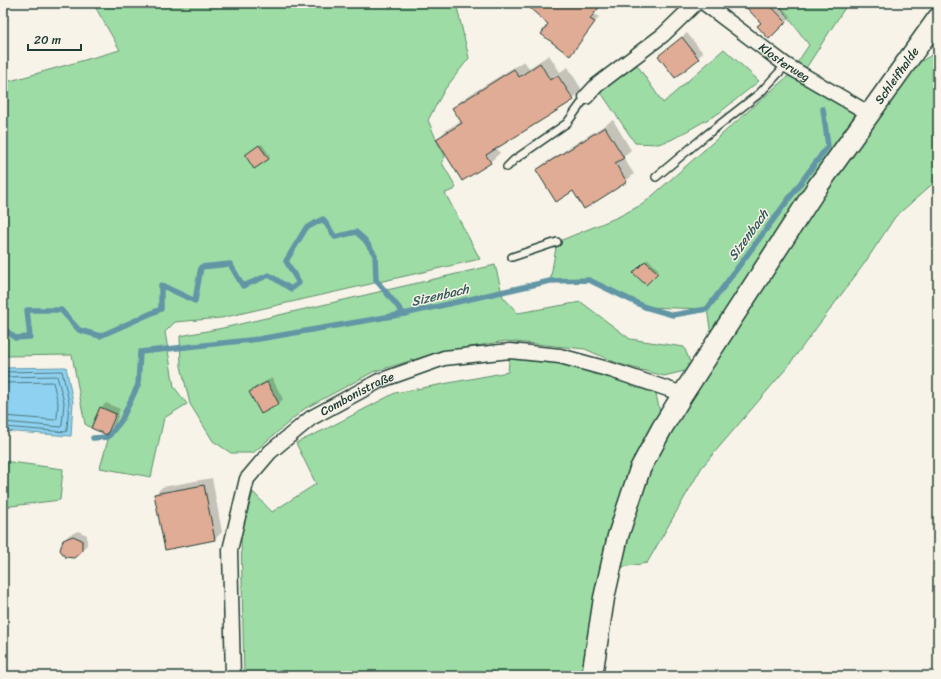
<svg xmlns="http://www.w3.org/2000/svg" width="941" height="679" font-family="Sriracha,sans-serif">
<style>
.green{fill:#9edca5;stroke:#5e8c6c}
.water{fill:#8fd1f0;stroke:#6296a5}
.shadow{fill:#0003}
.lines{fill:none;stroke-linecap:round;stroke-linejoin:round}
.shore{stroke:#4c787f;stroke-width:1}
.stream{stroke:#6296a5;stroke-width:5.5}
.building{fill:#e1ac96;stroke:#1f3d34}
.lane-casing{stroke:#1f3d34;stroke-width:10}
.street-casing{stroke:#1f3d34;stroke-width:17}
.secondary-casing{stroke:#1f3d34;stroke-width:23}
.lane{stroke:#f7f3e8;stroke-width:7}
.street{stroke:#f7f3e8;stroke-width:14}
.secondary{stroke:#f7f3e8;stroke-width:20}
.labels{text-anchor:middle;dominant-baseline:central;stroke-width:3;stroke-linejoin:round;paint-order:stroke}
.street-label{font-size:12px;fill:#1f3d34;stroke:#f7f3e8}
.water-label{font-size:13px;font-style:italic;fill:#355b5a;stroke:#f7f3e8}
</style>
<rect width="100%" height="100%" fill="#f7f3e8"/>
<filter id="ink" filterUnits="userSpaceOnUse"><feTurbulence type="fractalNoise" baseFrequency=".025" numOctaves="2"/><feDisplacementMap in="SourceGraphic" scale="8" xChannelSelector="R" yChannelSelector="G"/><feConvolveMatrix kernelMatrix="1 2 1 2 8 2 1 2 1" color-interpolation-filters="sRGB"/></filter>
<g filter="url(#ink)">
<g class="green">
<path d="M93,3H456L469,58L445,89L428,120L436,139L445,156L442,163L456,187L454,190L445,193L480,259L221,318L175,322L165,332L174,387L187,404L164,418L151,477L100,468L109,436L118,414H116L100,408L91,428L85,424L72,355L3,356V83L120,50Z"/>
<path d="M781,3H848L806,68L797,63L809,45L779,5Z"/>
<path d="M724,49L759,81L719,113L671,140L658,144L635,143L600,91L637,65L663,103Z"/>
<path d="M938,49V179L895,217L864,264L785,370L702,467L647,563L615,568L645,472L825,187L911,68L936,52Z"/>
<path d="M788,76L844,99L870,114L713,348L707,309L645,307L589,280L550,281L557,242L618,217L643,204Z"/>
<path d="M495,265L503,297L518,313L581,302L630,339L684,347L693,369L664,376L619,364L585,349L506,341L440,352L373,372L304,409L253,453H231L213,441L190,404L181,366L180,336L223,328Z"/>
<path d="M510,351L611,370L612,378L656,394L661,417L585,676H244L241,534L253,492L272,512L316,484L296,443L328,428L395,393L508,372Z"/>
<path d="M3,461L63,469L60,500L3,507Z"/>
</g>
<path class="water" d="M66,367L73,402L71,436L3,431V368Z"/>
<g class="shadow">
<path d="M525,3H603L595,14L599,17L574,49L550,24Z"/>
<path d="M673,3H680L676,6Z"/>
<path d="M743,3H778L791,17L786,22L762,23Z"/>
<path d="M687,33L703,53L675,77L664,52Z"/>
<path d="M549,55L560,72L568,67L582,90L573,99L496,147L500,153L490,162L462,180L437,140L446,130L461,121L453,108L463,99L524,61L529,68Z"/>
<path d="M613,120L631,150L623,157L634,174L626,181L573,189L537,170L545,163Z"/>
<path d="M262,144L270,156L268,158L246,155Z"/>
<path d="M648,259L659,270L646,283L635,273Z"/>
<path d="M272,378L283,399L279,403L250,392L255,387Z"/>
<path d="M106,403L120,409L111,429L107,434L101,408Z"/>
<path d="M212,478L222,532L215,539L155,495L162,487Z"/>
<path d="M78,531L87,535V545L82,550L64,540L69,535Z"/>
</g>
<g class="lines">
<g class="shore">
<path d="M3,372L62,371L69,402L67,430L66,432L3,427"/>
<path d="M3,377L57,376L64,402L62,425L61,427L3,422"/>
<path d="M3,383L53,382L58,403L57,418L55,420L3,416"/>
</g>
<g class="stream">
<path d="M3,331L6,330L15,338L30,337L27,310H61L79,330L100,336L161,309V285L195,301L201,267L230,264L243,286L269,275L291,289L299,283L286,261L306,228L323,219L335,237L356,232L365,240L375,255L376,280L404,314L550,281L589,280L645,307L673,315L707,309L828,146L823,109"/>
<path d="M93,438L108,437L121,421L138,385L140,352L259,339L404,314"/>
</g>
</g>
<g class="building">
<path d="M524,3H602L590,19L595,22L570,56L541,34L548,24Z"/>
<path d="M742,3H768L786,22L769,39L757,26L761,23Z"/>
<path d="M682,37L699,59L675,78L658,56Z"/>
<path d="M540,63L550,80L558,76L574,100L486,155L491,163L462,181L436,139L462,123L452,108L514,69L519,77Z"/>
<path d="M605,127L624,158L615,163L627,182L584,209L573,191L556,202L536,170Z"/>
<path d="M259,145L269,159L254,169L245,155Z"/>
<path d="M645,261L658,273L646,285L633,273Z"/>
<path d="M267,382L279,404L261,414L249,392Z"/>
<path d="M100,407L116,414L107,435L91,428Z"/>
<path d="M204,485L215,540L165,550L154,494Z"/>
<path d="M73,536L82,540V551L74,558L65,557L60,550L63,540Z"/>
</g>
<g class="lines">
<g class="lane-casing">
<g id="lane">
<path d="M507,167L514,160L567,123L586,97"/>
<path d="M656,177L705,136L760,93L786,65"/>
<path d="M512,257L557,242"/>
</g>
</g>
<g class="street-casing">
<g id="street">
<path id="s1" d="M704,3L786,65L870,114"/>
<path d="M586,97L597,85L663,35L696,3"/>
<path id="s2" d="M233,676L230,550L247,479L270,452L311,418L379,381L444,358L510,351L560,356L611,370L683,394"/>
</g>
</g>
<g class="secondary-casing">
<g id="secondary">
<path id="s3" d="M592,676L604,598L618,536L640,469L662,428L683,394L818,186L938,18"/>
</g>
</g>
<use href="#lane" class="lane"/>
<use href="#street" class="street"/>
<use href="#secondary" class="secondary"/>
</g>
</g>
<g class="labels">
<g class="street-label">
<text stroke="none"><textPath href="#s1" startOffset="100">Klosterweg</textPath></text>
<text stroke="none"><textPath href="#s3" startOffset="683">Schleifhalde</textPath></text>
<text stroke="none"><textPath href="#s2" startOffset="340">Combonistraße</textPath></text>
</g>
<g class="water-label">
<text transform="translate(748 235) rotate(-54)">Sizenbach</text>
<text transform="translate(440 295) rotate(-13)">Sizenbach</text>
</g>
</g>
<rect width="941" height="679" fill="none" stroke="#f7f3e8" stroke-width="16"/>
<rect x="8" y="8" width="925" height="663" fill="none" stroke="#1f3d34" stroke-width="1.5" filter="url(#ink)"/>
<path d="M28 44v6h53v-6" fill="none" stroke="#1f3d34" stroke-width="2"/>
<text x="34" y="44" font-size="12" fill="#1f3d34" stroke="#f7f3e8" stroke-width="3" paint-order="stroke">20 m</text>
</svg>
